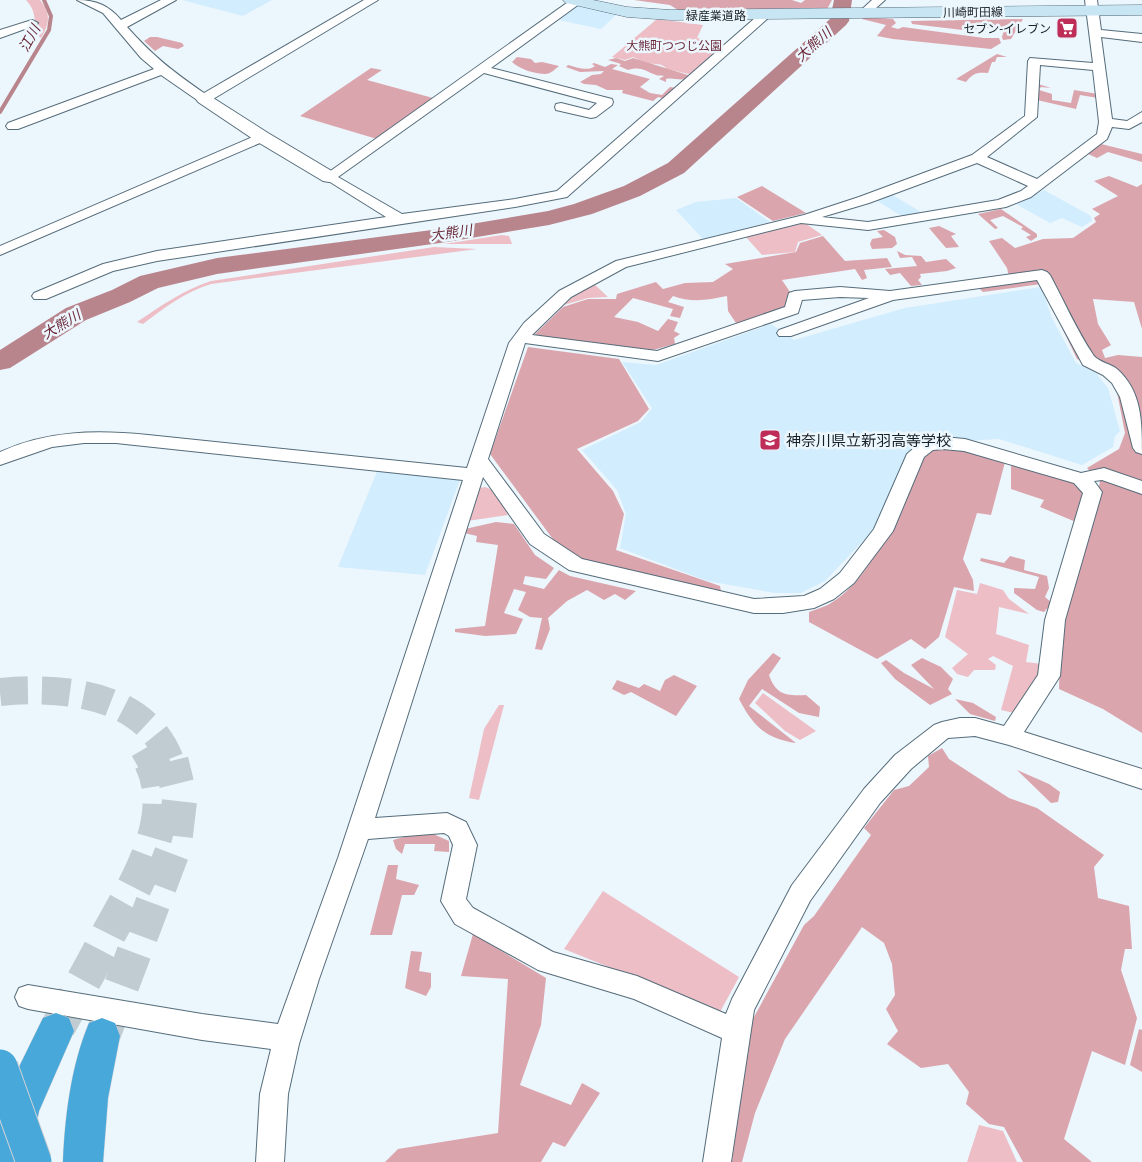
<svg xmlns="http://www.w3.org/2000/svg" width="1142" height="1162" font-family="'Open Sans','Noto Sans JP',sans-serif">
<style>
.built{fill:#d2edfe}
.green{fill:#edbec5}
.forest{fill:#dba5ad}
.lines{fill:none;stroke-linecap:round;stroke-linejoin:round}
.stream{stroke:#b9858d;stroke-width:4}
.river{fill:#b9858d;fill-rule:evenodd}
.motorway-tunnel-far1{stroke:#c1cbd2;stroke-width:28;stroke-dasharray:28 14;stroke-linecap:butt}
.motorway-tunnel{stroke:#c1cbd2;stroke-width:35;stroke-dasharray:35 18;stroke-linecap:butt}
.minor-casing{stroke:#556c7a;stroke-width:2}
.tertiary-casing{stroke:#556c7a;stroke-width:2}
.secondary-casing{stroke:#556c7a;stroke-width:1}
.motorway-casing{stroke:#d1d2d4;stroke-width:1}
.minor{fill:#fff;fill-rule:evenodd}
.tertiary{fill:#fff;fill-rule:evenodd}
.secondary{fill:#c8e5f4;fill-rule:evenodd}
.motorway{fill:#48a8da;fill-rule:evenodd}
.motorway-bridge-casing{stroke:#d1d2d4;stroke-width:37;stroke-linecap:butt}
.motorway-bridge{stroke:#48a8da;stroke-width:35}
.labels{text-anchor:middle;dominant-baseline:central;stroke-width:5;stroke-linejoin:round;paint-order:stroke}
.far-street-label{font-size:12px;fill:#172026;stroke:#ecf6fd}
.far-poi-label{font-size:12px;fill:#172026;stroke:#ecf6fd;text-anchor:end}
.far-park-label{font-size:12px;fill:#6b2938;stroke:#ecf6fd}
.far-water-label{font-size:14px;font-style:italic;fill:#6b2938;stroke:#ecf6fd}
.poi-label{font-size:15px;fill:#172026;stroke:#ecf6fd;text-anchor:start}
</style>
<rect width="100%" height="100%" fill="#ecf6fd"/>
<g class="built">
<path d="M182,0H272L243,16Z"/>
<path d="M576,6L617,14L601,29L559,20Z"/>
<path d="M1044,190L1091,216L1092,221L1082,227L1062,218L1050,223L1016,204Z"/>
<path d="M889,193L926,215L905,218L874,199Z"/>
<path d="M736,198L770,222L703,239L676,210L696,202Z"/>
<path d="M1041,287L1052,318L1076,363L1096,373L1108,388L1120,431L1115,436L1113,447L1082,465L999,439L964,441L882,521L825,581L801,593H775L707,581L620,548L626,514L617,490L582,450L641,422L652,408L622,362L656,365L771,324L794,340L905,308Z"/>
<path d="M378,469L461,477L425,575L338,567Z"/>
</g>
<g class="green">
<path d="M26,0H40C51,14 50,23 41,38L34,33C35,19 36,11 26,0Z"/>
<path d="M657,19L703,25L697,38L726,45L693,75L667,69C661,62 655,65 648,63C643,62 638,59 633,57L625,60L612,57Z"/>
<path d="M805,223L822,235L798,242L795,252L762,255L745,236Z"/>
<path d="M502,235L509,236L512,244H444Z"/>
<path d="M434,247L477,249L211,284C185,292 165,307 143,324L137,322C161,306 183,290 211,281Z"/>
<path d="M594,284L608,297L588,298L564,305L573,296Z"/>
<path d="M485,487C497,490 502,505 508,515L467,521L479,488Z"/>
<path d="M980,583L1003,590L1009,599L1029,614L999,607L996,634L1029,645L1026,662L1042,664L1043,675L1014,713L1001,710L1013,666L993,656L988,659L996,665L995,670H974L968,677L957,674L952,668L968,654L945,637L957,590L977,594Z"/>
<path d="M763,693L816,731L800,740L785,731L755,703Z"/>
<path d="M499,705H504L479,800L469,798L484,729Z"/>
<path d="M603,891L739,977L720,1012L564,949Z"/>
<path d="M979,1125L1003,1131L1017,1162H967Z"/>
</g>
<g class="forest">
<path d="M634,0H792L801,3L805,0H832L826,11L678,10L670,5Z"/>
<path d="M864,17L893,19L896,23L891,27L898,29L903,27L984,38H999L1001,43L991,49L893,39L877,36L886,25L862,19Z"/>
<path d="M1023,19L1011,39L1003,40L1002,37L1004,30L981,27L971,31L912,24L911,21Z"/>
<path d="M150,37H157L182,43L184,46L178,49L163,46L155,51L144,41Z"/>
<path d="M997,54L1007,57H997L995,62H992L988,73C977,72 973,73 966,82L956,79Z"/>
<path d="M517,57L531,59L535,63L542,62L559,66C555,69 551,74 545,74C535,74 519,69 512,62Z"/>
<path d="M616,58L625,61L633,58L691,76C682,83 675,77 666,79V82L659,79L664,76C661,75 658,76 656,75C644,71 642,66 628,70L619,66L621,64L608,60Z"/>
<path d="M594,63L605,67L611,64L618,65L612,69L650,79L640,87L650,93L662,95L670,87L677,88L665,99L658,97L653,101L622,93L623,90H607L596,85L584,84L580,82L592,75L601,74L604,71L580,72L566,67L568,65C576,67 588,72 595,66L592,64Z"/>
<path d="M371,68L382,70L367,80L433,98L377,139L300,116Z"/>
<path d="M1038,84L1051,88L1041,87L1039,90L1052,94V100L1071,103L1074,90L1098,94V98L1080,95L1076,109L1037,100Z"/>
<path d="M1101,144L1142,154V162L1108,152L1097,158L1088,154Z"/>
<path d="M1109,176L1137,187L1142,184V329L1134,302L1093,299L1098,324L1111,345L1102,350L1105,358L1118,355L1142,357V733L1103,709L1059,689L1060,645L1074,576L1100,482L1087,468L1119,449L1125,433L1116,387L1091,364L1077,359L1041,284L983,292L972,282L1009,277L1007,268L989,241L1002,238L1015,248L1043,239L1073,238L1096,222L1094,218L1100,214L1092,209L1118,196L1094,181Z"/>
<path d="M762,186L806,213L773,221L737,197Z"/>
<path d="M1001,209L1037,234V237L1031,241L1026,237L1031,235L1021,229L1023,227L1003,216L990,220L998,228L995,229L978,214Z"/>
<path d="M939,226L956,234L951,236L959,247L946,248L929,228Z"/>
<path d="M884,230L895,237L897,244L892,248L872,249L870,244L872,239L883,237L877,231Z"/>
<path d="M823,236L845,261L887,258L892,267L864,270L867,278L862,280L855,269L782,280L792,295L787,309L736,323L728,311L727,296C708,300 692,303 673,296L668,302L684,307L680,318L670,316L673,309L633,298L614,317L638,322L658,331L668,319L678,322L674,331L680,334L674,338L675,344L653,350L533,336L563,307L588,299H616L617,294L656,282L663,289L685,283L713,282L733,269L725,264L796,252L800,243Z"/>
<path d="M897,251L905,255L921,256L926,262L946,259L956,268L947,271L920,274L921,277L918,280L922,285L911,286L900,273L890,275L885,269L917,266L912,257L900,258Z"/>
<path d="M528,347L619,359L649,409L638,421L577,449L613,491L624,514L616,550L720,586L721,591L580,562L555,542L490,454Z"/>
<path d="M944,447L964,449L1005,462L991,515L977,513L963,559L973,580L974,591L954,587L939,637L925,649L911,639L877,659L809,622V612C816,609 825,607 831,603C878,574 898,504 920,455L930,449Z"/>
<path d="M1011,465L1077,483L1086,492L1076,522L1040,507L1044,500L1011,489Z"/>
<path d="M496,522L514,524L535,555L554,568L546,579L525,576L523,584L544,589L559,570L570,576L636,591L625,600L615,594L604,600L587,590L567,601L548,618L550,629L542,650L535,649L542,618L530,617L518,610L526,592L514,589L504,613L523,619L516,634L485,636L455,632V629L485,626L498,545L476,542L477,536L464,533L465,529Z"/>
<path d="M1010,556L1025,560L1024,570L1047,576L1049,588L1045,597L1052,603L1044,612L1037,610L1014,593V588L1035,589L1039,577L980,561L981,558L1004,563Z"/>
<path d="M773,653L781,658L769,675C776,695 786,696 806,695L820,707L819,717L799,713L762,689L749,706L796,743C766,739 753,726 739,699L748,680Z"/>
<path d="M922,658L941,667L953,679L948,689L952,694L930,705L895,679L881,663L886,660L904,673L934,689L911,665Z"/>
<path d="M674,675L697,686L676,716L631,692L624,695L612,689L617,680L639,688L644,684L660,691L665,680Z"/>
<path d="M955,699L973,703L996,717L995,721L970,714Z"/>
<path d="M942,748L949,759L1009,798L1037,808L1104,855L1094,867L1098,898L1129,906L1132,949H1125L1121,970L1137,1018L1125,1065L1092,1051L1064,1139L1092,1162H1023L1004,1127L989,1124L966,1104L969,1092L948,1064L921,1068L887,1044L898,1031L886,1009L895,995L892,964L884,943L862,927L785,1039L755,1113L742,1162H732L747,1030L804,925L814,916L871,835L864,828L894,790L909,786L929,767L928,756Z"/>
<path d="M1017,770L1049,784L1060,792L1058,802L1051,803Z"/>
<path d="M418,833H431L449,841V852L434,851L435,844H405L402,854L396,849L393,840Z"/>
<path d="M388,865H398L396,879L419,885L414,895H402L392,935H370Z"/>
<path d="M473,934L546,978L541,1025L520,1085L571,1105L582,1083L600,1093L565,1147L553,1142L541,1162H385L398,1149L498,1133L508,979L461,976Z"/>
<path d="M411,951L422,952L419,971L431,973V987L426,996L405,988Z"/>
<path d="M1139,1029L1142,1030V1072L1130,1065Z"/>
</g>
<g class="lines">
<path class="stream" d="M0,112L49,30L51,16L44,0"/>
<path class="river" d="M834,0H852L849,21L846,25L684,173L640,196L592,214L549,225L447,242L217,274L158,288L130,302L86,320L10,368L0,370V350L66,308L112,290L140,276L217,258L447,228L548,211L574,204L624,186L668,163L830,19Z"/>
<g class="motorway-tunnel-far1">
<path d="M0,692C62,686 147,693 171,763"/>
<path d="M144,749L152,763"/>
</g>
<g class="motorway-tunnel">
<path d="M58,1027C75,996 93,965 109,933C136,884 179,818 151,761"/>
<path d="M103,1035L174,847L180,797L171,761"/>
</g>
<g class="minor-casing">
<g id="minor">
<path d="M77,0C97,0 109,6 121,20L161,0H176L127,27C153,56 172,71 204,93L364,0H378L208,102H200L161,75L18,129H8L6,126L8,123L154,69L141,58L103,13Z"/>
<path d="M571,0H580L582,2L491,68L612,99L613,102L612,105L596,117L591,118L556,110L555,107L556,104L561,103L589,110L597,103L484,73L338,177L402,214L515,199L557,191L755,18L757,13H765L767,19L567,197L515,207L157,261L113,271L46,299H34L32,296L34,293L103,264L157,251L386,217L322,177Z"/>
<path d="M872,0H885L867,16H859L857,14L859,12Z"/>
<path d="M1085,0H1097L1101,30L1142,34V42L1101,37L1112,119L1127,121L1142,112V122L1129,129L1112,127L1107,139L1031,197L1006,207L868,230L801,223L626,267L571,297L532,335L657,351L785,307L789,293L795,291L840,287L890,291L1042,270L1047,272L1050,275C1064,301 1077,331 1094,356C1099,362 1111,364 1117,369C1142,391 1142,422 1142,454L1136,452L1133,448L1120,397L1112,383L1103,375L1083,365L1037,280L893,300L791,336H779L777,333L779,330L869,298L840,297L802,300L798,313L658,361L525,343L488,459L544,534L582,559L754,599L804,596L820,589L840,573L874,529L907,454L922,441L943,437L965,439L1081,473L1104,468L1142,481V494L1102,480L1094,481L1102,492L1065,620L1060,676L1024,732L1142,769V789L1009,745L975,736L948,738L911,769L880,803L810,901L754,1010L731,1162H703L722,1038L634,999L538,970L455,924L441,901L453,845L449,836L444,833L368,839L319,979L299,1044L288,1094L284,1162H256L260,1094L271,1049L202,1040L28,1009L19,1006L15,997L19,988L28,985L202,1014L278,1024L338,858L463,480L116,443H84L52,447L0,465V452C48,430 97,430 148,435L467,468L509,343L524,323L559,291L616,261L804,215L859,197L972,155L1025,116L1028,61L1030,58L1093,63ZM1040,65L1093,70L1099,122L1097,134L1037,179L987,157L1037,117ZM977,163L1028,186L1021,191L998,200L868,222L822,217L869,203ZM943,449L964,451L1074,483L1083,493L1045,620L1038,675L1004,726L975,718H960L942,722L934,725L895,755L864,789L792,885L732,999L726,1014L637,976L553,952L473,908L466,899L477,845L466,822L447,813L375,818L483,477L530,544L569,570L754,613H783L814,608L834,599L854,583L893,531L924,457L933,450Z"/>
<path d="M32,20L38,23L36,25L0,38V30Z"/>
<path d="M262,133L267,134L269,137L267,140L0,255V246Z"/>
</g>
</g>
<g class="tertiary-casing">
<path id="tertiary" d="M204,94L210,96L268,133L335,173L338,177L335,181L329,182L323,181L256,141L198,102L196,99L198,96Z"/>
</g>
<g class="secondary-casing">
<path id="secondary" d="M563,0H593L627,7L671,10L1142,5V15L671,20L627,17L566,3Z"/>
</g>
<g class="motorway-casing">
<g id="motorway">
<path d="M56,1013L69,1018L74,1031L39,1111L28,1162H0V1113L20,1065L43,1018Z"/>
<path d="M102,1018L115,1023L120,1036L108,1098L103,1162H63C65,1116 71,1066 89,1023Z"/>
</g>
</g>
<use href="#minor" class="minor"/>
<use href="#tertiary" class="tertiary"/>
<use href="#secondary" class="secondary"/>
<use href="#motorway" class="motorway"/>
<g class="motorway-bridge-casing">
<path id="motorway-bridge" d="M0,1067L34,1162"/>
</g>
<use href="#motorway-bridge" class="motorway-bridge"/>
</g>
<defs>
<g id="supermarket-square" transform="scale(1.125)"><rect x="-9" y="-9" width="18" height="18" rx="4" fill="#bd2d58" stroke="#ecf6fd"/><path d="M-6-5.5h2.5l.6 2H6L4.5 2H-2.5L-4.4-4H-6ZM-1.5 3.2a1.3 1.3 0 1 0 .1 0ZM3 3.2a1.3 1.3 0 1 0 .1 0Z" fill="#fff"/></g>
<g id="school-square" transform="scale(1.125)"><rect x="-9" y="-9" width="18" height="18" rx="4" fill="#bd2d58" stroke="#ecf6fd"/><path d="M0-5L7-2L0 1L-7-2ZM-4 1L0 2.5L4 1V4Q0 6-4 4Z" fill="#fff"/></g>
</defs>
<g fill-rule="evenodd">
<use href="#supermarket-square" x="1067" y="28"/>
<use href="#school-square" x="770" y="440"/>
</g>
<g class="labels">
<g class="far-street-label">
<text transform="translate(973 12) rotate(-1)">川崎町田線</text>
<text x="716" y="15">緑産業道路</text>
</g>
<g class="far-poi-label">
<text x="1051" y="28">セブン-イレブン</text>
</g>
<g class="far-park-label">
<text x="674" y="45">大熊町つつじ公園</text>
</g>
<g class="far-water-label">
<text transform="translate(29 38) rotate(-61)">江川</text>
<text transform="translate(813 44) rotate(-42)">大熊川</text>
<text transform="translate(451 232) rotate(-8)">大熊川</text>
<text transform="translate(61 324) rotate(-31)">大熊川</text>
</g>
<g class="poi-label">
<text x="786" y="440">神奈川県立新羽高等学校</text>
</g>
</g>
</svg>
